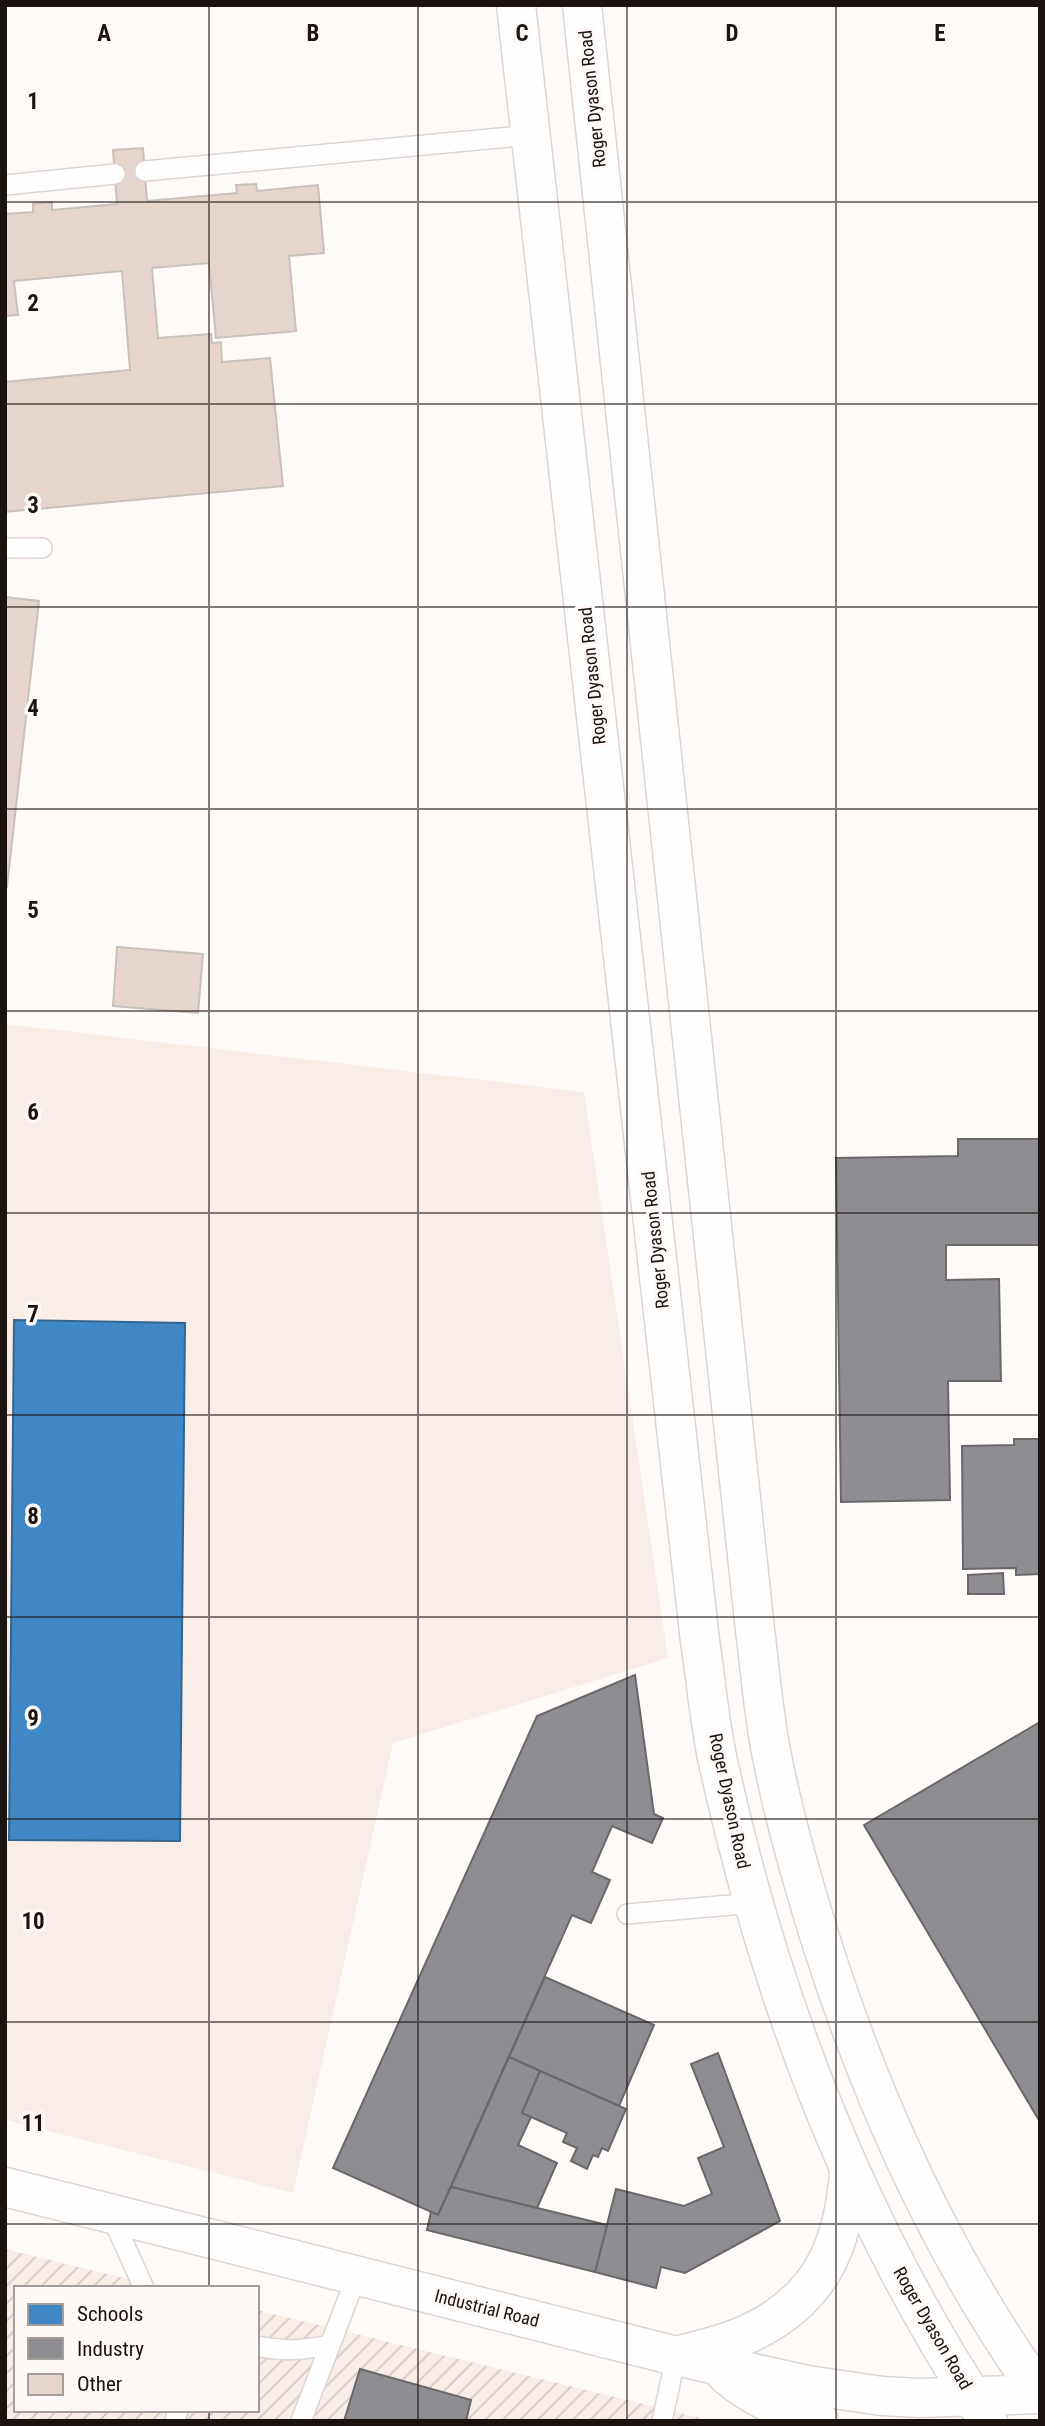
<svg xmlns="http://www.w3.org/2000/svg" width="1045" height="2426" font-family="'Roboto Condensed',sans-serif">
<style>
.built{fill:#f8ede7}
.industrial{fill:url(#industrial-furrows)}
.schools{fill:#3f88c5;stroke:#34658f;stroke-width:2}
.industry{fill:#8d8d92;stroke:#6b686b;stroke-width:2}
.building{fill:#e7d4cc;stroke:#c7c1be;stroke-width:2}
.lines{fill:none;stroke-linecap:round;stroke-linejoin:round}
.service-casing{stroke:#dcd5d3;stroke-width:22}
.minor-casing{stroke:#dcd5d3;stroke-width:41}
.secondary-casing{stroke:#dcd5d3;stroke-width:41}
.service{stroke:#fffefe;stroke-width:19}
.minor{stroke:#fffefe;stroke-width:38}
.secondary{stroke:#fffefe;stroke-width:38}
.grid{fill:none;stroke:#1b1310;stroke-width:2;stroke-opacity:0.55}
.labels{text-anchor:middle;dominant-baseline:central;stroke-width:7;stroke-linejoin:round;paint-order:stroke}
.street-label{font-size:18px;fill:#1b1310;stroke:#fef9f7}
.grid-label{font-size:23px;text-anchor:middle;font-weight:bold;fill:#1b1310;stroke:#fef9f7;stroke-width:7;stroke-linejoin:round;paint-order:stroke}
</style>
<defs>
<pattern id="industrial-furrows" width="10" height="10" patternUnits="userSpaceOnUse" patternTransform="scale(1.75)"><rect width="10" height="10" fill="#f8ede7"/><path d="M-1 1l2-2M0 10L10 0M9 11l2-2" fill="none" stroke="#d4cac5"/></pattern>
</defs>
<rect width="100%" height="100%" fill="#fdfaf8"/>
<path class="built" d="M5,1024L584,1092L668,1658L393,1743L293,2193L5,2120Z"/>
<path class="industrial" d="M5,2249L164,2288H16V2410H257V2310L713,2421H5Z"/>
<path class="schools" d="M14,1320L185,1323L180,1841L9,1840Z"/>
<g class="industry">
<path d="M958,1139H1040V1245H946V1280L999,1279L1001,1381H948L950,1500L841,1502L836,1158L958,1156Z"/>
<path d="M1014,1439H1040V1574L1016,1575V1568L963,1569L962,1446L1014,1445Z"/>
<path d="M1003,1573L1004,1594H968V1575Z"/>
<path d="M635,1675L654,1814L663,1818L652,1843L612,1826L592,1872L610,1880L591,1923L572,1915L438,2215L333,2168L537,1716Z"/>
<path d="M1040,1722V2122L864,1825Z"/>
<path d="M545,1977L654,2025L619,2106L509,2057Z"/>
<path d="M718,2053L780,2221L685,2273L661,2267L656,2288L595,2272L616,2189L684,2206L712,2194L698,2158L724,2147L691,2064Z"/>
<path d="M509,2057L540,2071L522,2113L531,2117L518,2145L557,2163L537,2208L451,2187Z"/>
<path d="M540,2071L626,2109L608,2151L602,2148L598,2157L593,2155L587,2169L571,2161L577,2148L563,2142L567,2133L522,2113Z"/>
<path d="M451,2187L607,2225L595,2272L427,2230L431,2212L438,2215Z"/>
<path d="M360,2369L471,2400L466,2421H344Z"/>
</g>
<g class="building">
<path d="M143,148L147,201L237,193L236,185L256,184L257,191L318,185L324,253L289,256L296,331L216,338L209,263L152,268L158,338L211,334L212,343L221,342L222,362L270,358L283,486L5,512V382L130,370L122,271L14,281L18,315L5,316V214L33,212V204L52,202V210L117,204L113,150Z"/>
<path d="M5,597L39,601L7,887H5Z"/>
<path d="M117,947L203,954L198,1013L113,1006Z"/>
</g>
<g class="lines">
<g class="service-casing">
<g id="service">
<path d="M145,171L531,135"/>
<path d="M5,185L115,174"/>
<path d="M5,548H42"/>
<path d="M627,1914L754,1903"/>
<path d="M110,2213L144,2288"/>
<path d="M257,2346C283,2352 304,2350 330,2345"/>
<path d="M175,2421L178,2410"/>
<path d="M301,2421L357,2275"/>
<path d="M662,2421L676,2356"/>
</g>
</g>
<g class="minor-casing">
<path id="minor" d="M5,2187L676,2356L807,2385L882,2396L919,2398L1040,2394"/>
</g>
<g class="secondary-casing">
<g id="secondary">
<path d="M516,5L700,1641C706,1679 709,1719 717,1757C768,1992 854,2220 988,2421"/>
<path d="M582,5L755,1630C760,1669 763,1708 770,1746C782,1812 801,1877 821,1941C872,2101 942,2256 1040,2393"/>
<path d="M676,2356C700,2350 726,2344 748,2334C820,2300 843,2248 849,2173"/>
<path d="M719,2367C746,2396 782,2409 819,2421"/>
</g>
</g>
<use href="#service" class="service"/>
<use href="#minor" class="minor"/>
<use href="#secondary" class="secondary"/>
</g>
<path class="grid" d="M209,5V2288M418,5V2421M627,5V2421M836,5V2421M5,202H1040M5,404H1040M5,607H1040M5,809H1040M5,1011H1040M5,1213H1040M5,1415H1040M5,1617H1040M5,1819H1040M5,2022H1040M5,2224H1040M209,2410V2421"/>
<g class="labels">
<g class="street-label">
<text transform="translate(592 99) rotate(-96)">Roger Dyason Road</text>
<text transform="translate(592 676) rotate(-96)">Roger Dyason Road</text>
<text transform="translate(655 1240) rotate(-96)">Roger Dyason Road</text>
<text transform="translate(730 1801) rotate(78)">Roger Dyason Road</text>
<text transform="translate(487 2308) rotate(14)">Industrial Road</text>
<text transform="translate(933 2328) rotate(60)">Roger Dyason Road</text>
</g>
</g>
<g class="grid-label">
<text x="104" y="41">A</text>
<text x="313" y="41">B</text>
<text x="522" y="41">C</text>
<text x="732" y="41">D</text>
<text x="940" y="41">E</text>
<text x="33" y="109">1</text>
<text x="33" y="311">2</text>
<text x="33" y="513">3</text>
<text x="33" y="716">4</text>
<text x="33" y="918">5</text>
<text x="33" y="1120">6</text>
<text x="33" y="1322">7</text>
<text x="33" y="1524">8</text>
<text x="33" y="1726">9</text>
<text x="33" y="1929">10</text>
<text x="33" y="2131">11</text>
</g>
<rect width="1045" height="2426" fill="none" stroke="#1b1310" stroke-width="14"/>
<rect x="14" y="2286" width="245" height="126" fill="#fef9f7" stroke="#a39d9b" stroke-width="2"/>
<rect x="28" y="2304" width="35" height="21" fill="#3f88c5" stroke="#a39d9b" stroke-width="2"/>
<text x="77" y="2321" font-size="21" fill="#1b1310">Schools</text>
<rect x="28" y="2338" width="35" height="21" fill="#8d8d92" stroke="#a39d9b" stroke-width="2"/>
<text x="77" y="2356" font-size="21" fill="#1b1310">Industry</text>
<rect x="28" y="2374" width="35" height="21" fill="#e7d4cc" stroke="#a39d9b" stroke-width="2"/>
<text x="77" y="2391" font-size="21" fill="#1b1310">Other</text>
</svg>
